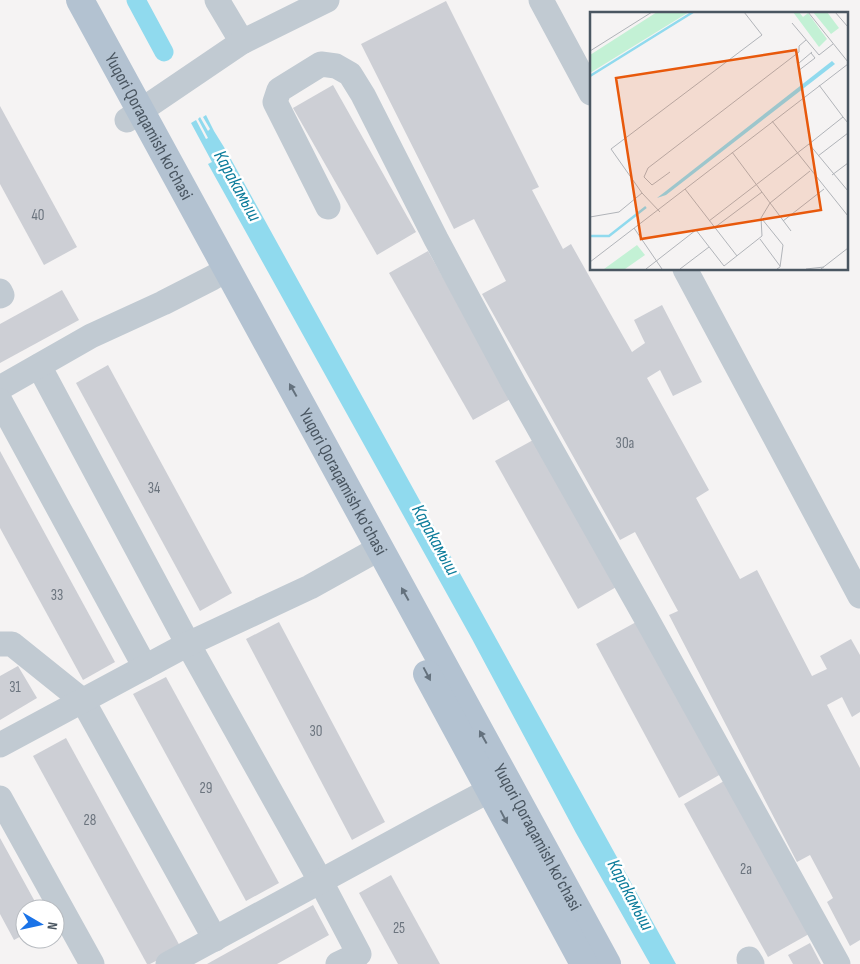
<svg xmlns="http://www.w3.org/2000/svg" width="860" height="964" font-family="'Sofia Sans Condensed',sans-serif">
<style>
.water{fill:#90daee}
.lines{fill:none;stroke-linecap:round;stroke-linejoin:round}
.canal{stroke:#90daee;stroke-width:19}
.building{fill:#cdcfd5}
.minor{stroke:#c1cad2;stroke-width:25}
.major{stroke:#b3c2d1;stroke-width:28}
.oneway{fill:#64717d}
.labels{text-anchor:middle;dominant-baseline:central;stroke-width:5;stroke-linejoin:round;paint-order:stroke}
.number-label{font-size:15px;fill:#6b747e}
.street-label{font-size:18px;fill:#4a5661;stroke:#fff}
.water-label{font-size:19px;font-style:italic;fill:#0c7c9b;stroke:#fff}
.inset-river{fill:none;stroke:#90daee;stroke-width:2.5}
.inset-road{fill:none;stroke:#b1b4b9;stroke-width:1}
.view{fill:#e8590c;fill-opacity:0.15;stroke:#e8590c;stroke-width:2.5}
.inset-edge{fill:none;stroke:#4a5661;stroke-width:2.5}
</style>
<rect width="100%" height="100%" fill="#f5f3f3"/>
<path class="water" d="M206,115L214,131L227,152L676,964H650L576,833L472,639L208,164L212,162L191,123L196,120L206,139L208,138L198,119L200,117L208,131L210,129L203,117Z"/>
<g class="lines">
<path class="canal" d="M136,0L164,52"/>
</g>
<g class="building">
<path d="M446,1L539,187L532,190L563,249L571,244L632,352L645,343L634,320L662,305L702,382L673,396L660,370L647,378L709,490L696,498L740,579L757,570L812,676L827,669L820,656L851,639L860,655V712L852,717L842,697L827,705L860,768V940L850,946L827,902L833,898L810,855L797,862L669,615L678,611L635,532L620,540L482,294L506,281L474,219L454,229L361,44Z"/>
<path d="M333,85L416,232L377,255L293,108Z"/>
<path d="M0,106L77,247L44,265L0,184Z"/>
<path d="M428,251L512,398L473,420L389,273Z"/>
<path d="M62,290L79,320L0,363V324Z"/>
<path d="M108,365L232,593L200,611L76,383Z"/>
<path d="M535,439L618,586L578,609L495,461Z"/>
<path d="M0,451L115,662L83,680L0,528Z"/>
<path d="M638,621L721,774L679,798L596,644Z"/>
<path d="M279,622L385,822L352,840L246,639Z"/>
<path d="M18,666L37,698L0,720V676Z"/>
<path d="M166,677L279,883L246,901L133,694Z"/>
<path d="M66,738L181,948L150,964H147L33,756Z"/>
<path d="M724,781L809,934L768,957L684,804Z"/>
<path d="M0,838L39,909H25V934L14,940L0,914Z"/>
<path d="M391,875L440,964H398L359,893Z"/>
<path d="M313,905L329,935L277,964H207Z"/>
<path d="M810,943L821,964H793L788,955Z"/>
</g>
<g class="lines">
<g class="minor">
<path d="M217,0L242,42"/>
<path d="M541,0L591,93"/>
<path d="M127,120L242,42L327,0"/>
<path d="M328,207L275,102L279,90L321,64L336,66L350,74L363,95L436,239L514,384L645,616L838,964"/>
<path d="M685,269L860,596"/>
<path d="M0,291L2,295L0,296"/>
<path d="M39,366L188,644L321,882L359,954L338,964"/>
<path d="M0,388L91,336L163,303L212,278L227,269"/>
<path d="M0,401L145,667"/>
<path d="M0,644H12L83,701L215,939"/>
<path d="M0,745L188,644L310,587L380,548"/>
<path d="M0,798L92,964"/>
<path d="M749,959L752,964"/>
<path d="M168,964L439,817L507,781"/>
</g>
<g class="major">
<path id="s1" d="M80,0L607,964"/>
<path d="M427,674L584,964"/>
</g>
</g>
<defs><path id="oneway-solid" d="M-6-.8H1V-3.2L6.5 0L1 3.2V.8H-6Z" transform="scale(1.25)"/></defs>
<g class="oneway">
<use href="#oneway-solid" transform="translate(293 390) rotate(-119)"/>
<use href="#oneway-solid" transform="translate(405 594) rotate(-119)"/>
<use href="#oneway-solid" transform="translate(427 674) rotate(62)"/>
<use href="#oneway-solid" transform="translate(483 737) rotate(-119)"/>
<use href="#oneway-solid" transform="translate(504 817) rotate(62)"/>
</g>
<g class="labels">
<g class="number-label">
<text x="38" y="215">40</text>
<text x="625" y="443">30a</text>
<text x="154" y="488">34</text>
<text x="57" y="595">33</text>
<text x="15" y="687">31</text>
<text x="316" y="731">30</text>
<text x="206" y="788">29</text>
<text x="90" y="820">28</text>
<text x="746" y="869">2a</text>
<text x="399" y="928">25</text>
</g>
<g class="street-label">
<text stroke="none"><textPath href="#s1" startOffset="144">Yuqori Qoraqamish ko'chasi</textPath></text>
<text stroke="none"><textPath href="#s1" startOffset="549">Yuqori Qoraqamish ko'chasi</textPath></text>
<text stroke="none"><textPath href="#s1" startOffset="954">Yuqori Qoraqamish ko'chasi</textPath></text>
</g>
<g class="water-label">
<text transform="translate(237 186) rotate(61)">Каракамыш</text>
<text transform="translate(435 540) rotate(61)">Каракамыш</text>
<text transform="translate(630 895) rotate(62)">Каракамыш</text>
</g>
</g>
<g transform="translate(590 12)">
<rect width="258" height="258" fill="#f5f3f3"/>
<path d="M67,0H99L0,61V43ZM203,0H209L213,5L218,1L237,27L229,35ZM223,0H237L249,16L241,22ZM47,233L55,243L35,257H14Z" fill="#c3f1d5"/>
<path d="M242,49L245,52L76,183L67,186Z" fill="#90daee"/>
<path class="inset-river" d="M0,64L103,0M0,224H19L56,195"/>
<path class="inset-road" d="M218,0L258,50M245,0L258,15M202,11L229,43L243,32M0,39L62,0M209,51L222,40M208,59L225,46L221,41M229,73L253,105M182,109L258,204M219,132L253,105L258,111M142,140L201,219M228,144L258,121M80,160L62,173L54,165L58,156L209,40V34L216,28M242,163L258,151M95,177L147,244M70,200L52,181L21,137L172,23L154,0M0,205L29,200L52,181M172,207L193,233L190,255L187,257M119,209L219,132L258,179M193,209L234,177M44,216L72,257M124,216L172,180M170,227L190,254M0,250L258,52M56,257L106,218L134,254L172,224L171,206L180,191L220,159M90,257L119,235M216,257L234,255M231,257L258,236"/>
<path class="view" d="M206,38L231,198L51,227L26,66Z"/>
<rect width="258" height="258" class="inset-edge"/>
</g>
<g transform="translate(40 924) rotate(99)"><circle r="24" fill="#ffffff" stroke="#b7bbc0"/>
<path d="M0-4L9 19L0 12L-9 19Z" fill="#1a73e8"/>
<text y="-8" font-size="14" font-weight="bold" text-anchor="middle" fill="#4a5661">N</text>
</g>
</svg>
